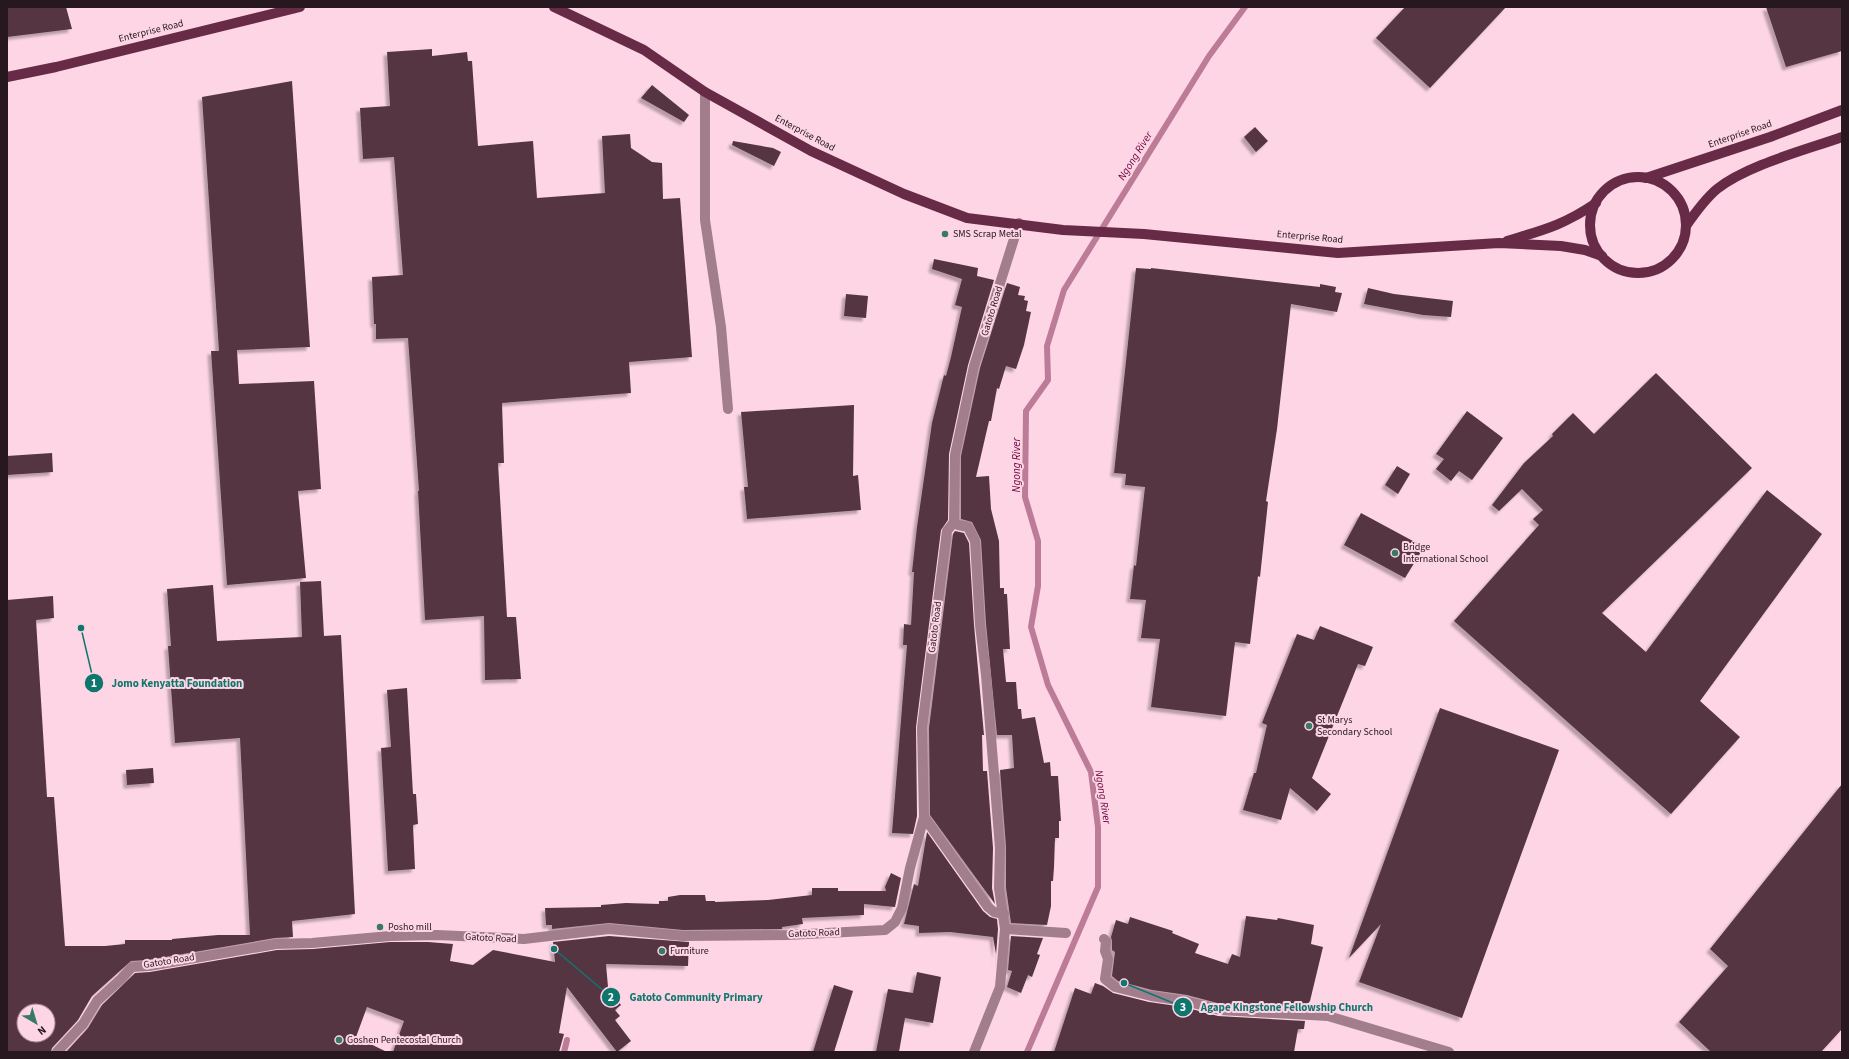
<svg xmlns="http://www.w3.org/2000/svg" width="1849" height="1059" font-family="'Source Sans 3',sans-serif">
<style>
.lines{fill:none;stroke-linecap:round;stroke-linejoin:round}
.stream{stroke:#bc7c97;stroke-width:6}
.building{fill:#543542;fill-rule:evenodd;filter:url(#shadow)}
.minor{stroke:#a27d8c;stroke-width:10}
.major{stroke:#672b47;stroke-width:10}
.poi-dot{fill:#387866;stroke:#fdd5e4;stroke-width:1.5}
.labels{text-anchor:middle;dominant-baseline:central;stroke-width:4;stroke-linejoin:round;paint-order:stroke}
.street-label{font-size:10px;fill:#26181e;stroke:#fdd5e4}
.poi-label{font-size:10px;fill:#26181e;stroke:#fdd5e4;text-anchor:start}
.water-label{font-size:11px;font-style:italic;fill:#6a023f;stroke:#fdd5e4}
.leader{fill:none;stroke:#0f766e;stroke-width:1.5}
.callout-dot{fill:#0f766e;stroke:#fdd5e4;stroke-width:1.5}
.mark-label{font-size:12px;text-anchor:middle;font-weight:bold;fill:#fff}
.callout-label{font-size:11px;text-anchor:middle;font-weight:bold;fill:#0f766e;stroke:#fdd5e4;stroke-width:4;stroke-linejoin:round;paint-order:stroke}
</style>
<defs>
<filter id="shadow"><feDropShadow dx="-3.5" dy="3.5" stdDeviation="1" flood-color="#0004"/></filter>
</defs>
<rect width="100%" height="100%" fill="#fdd5e4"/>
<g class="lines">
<g class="stream">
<path d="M564,1052L567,1040"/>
<path d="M1027,1052L1098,887V827L1091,772L1048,685L1031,627L1038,586V541L1025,497L1026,411L1048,380L1047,346L1064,290L1209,56L1245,7"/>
</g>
</g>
<g class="building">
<path d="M7,7H66L72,29L7,37Z"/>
<path d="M1405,7H1506L1430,88L1376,38Z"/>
<path d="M1766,7H1842V51L1786,67Z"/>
<path d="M432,49V56L467,52L468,61H472L478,146L533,141L537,198L605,193L602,136L630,134L631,148L652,162L662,163L663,199L680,198L692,357L629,362L631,393L502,403L504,463H498L507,617H516L521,679L485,680L484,616L425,620L418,491H419L408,338L376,339V324H374L372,277L403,275L394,157L363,159L360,108L390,106L387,52Z"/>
<path d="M292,81L310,347L237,350L239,384L314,381L321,489L298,491L306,578L227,585L211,351H219L202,97Z"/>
<path d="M652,85L689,115L684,122L641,98Z"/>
<path d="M1255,127L1268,141L1256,152L1244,137Z"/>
<path d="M733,141L773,148L781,152L774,166L732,145Z"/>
<path d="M934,259L978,268L977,276L994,280L968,365L949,454L948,520L941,530L916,727L917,816L913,834L892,833L907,645H903L904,624L911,625L914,572H912L917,527L932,423L944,375L946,376L951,357L962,307L955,305L962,279L932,269Z"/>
<path d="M1136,268L1151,269V268L1320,287V284L1336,287L1335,292L1342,293L1337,312L1291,304L1277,429L1266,501L1268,502L1260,577L1258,576L1250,644L1235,642L1226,716L1151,707L1160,639L1141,638L1146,600L1130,599L1134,565L1136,566L1145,487L1125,485L1126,474L1114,473Z"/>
<path d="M1007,283L1020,287L1018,295L1025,296L1024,300L1028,301L1026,311L1031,312L1024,345L1016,369L1006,366L999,389L997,388L991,421H989L976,477L989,476L991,509L999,541L1000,588H1004V594H1007L1010,649H1003L1006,682H1016L1018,709H1021L1022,719L1035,717L1044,763L1050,762L1051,776H1058L1061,821H1059V838H1055L1054,867L1053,881H1051V906L1047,925L1011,923L1006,888V847L1000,770L1014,768L1012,735H997L986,624L981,540L972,522L961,519V456L980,368Z"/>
<path d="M1368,288L1394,294L1453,301L1451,317L1423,315L1364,304Z"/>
<path d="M846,294L868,296L866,318L844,316Z"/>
<path d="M1656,373L1752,468L1602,613L1646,652L1767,490L1822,534L1700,701L1740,737L1671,814L1454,621L1539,525L1533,519L1543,510L1522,489L1499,511L1492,505L1524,463L1553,436L1552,434L1573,413L1594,434Z"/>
<path d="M854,405L853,476L858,475L861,510L747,519L744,487H748L741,412Z"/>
<path d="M1467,411L1503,438L1472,480L1459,471L1451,481L1436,469L1444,459L1436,454Z"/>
<path d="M52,453L53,472L7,475V456Z"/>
<path d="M1397,466L1410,474L1398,494L1385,485Z"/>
<path d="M1361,513L1424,547L1405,578L1344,545Z"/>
<path d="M955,531L964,533L969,543L974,625L984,735H982L983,771H987L993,848L992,888L995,904L930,815L929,728L953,534Z"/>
<path d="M321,581L324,636L341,635L355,914L292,921L293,937L275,938L148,960L131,961L92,996L78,1020L52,1048L51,1052H7V600L53,596L54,618L36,620L47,797H54L65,946H105L125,944V940H172V939L218,935H250L240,738L175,743L168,646H171L167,589L213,585L217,641L302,637L300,582ZM24,1011H48V1035H24Z"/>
<path d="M1320,626L1373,647L1365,666L1358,664L1312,778L1331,794L1317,811L1290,788L1281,820L1243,810L1254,773H1256L1267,725L1262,723L1297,634L1314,640Z"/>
<path d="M407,688L413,794H416L418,824L413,825L415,869L388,871L381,748L391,747L387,690Z"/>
<path d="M1440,708L1559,750L1462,1018L1359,982L1381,924L1349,958Z"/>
<path d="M153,768L154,783L127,785L126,770Z"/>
<path d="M1842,784V1029L1821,1052H1711L1679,1022L1728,966L1710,949Z"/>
<path d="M927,832L983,911L990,917L997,919L998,929L995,969L996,954L993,937L950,932L919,933V926L904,924L914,884L918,886Z"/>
<path d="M891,873L901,878L895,907L864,904V915L802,918L803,924L782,927V929L683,930L609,923L552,929V925H546L545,908L601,907V905L626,903L659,904V901H668V897L680,895H705L706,901H715V902L768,900L812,895V888H838V891H886L885,887Z"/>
<path d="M1246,916L1277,920L1278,918L1314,925L1311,944L1323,947L1310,1001L1304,1008L1221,1004L1187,995L1152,990L1118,981L1112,976L1115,952L1112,950V941L1111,937L1116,920L1128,924L1130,917L1173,931L1172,933L1199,944L1195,953L1228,964L1232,954L1240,957Z"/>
<path d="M609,936L689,942L688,966L606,964L608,987L621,1005L615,1010L620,1016L615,1020L631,1041L617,1052L567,987L559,1033L564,1034L559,1052H393L404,1021L367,1007L356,1037L387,1052H66L88,1028L102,1005L135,973L150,972L277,950L313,949L390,942H428L453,944L450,961L473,965L493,950L555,962L553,942Z"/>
<path d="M1011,936L1043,938L1037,954L1040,955L1032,977L1028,975L1021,993L1007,987L1012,971L1008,970Z"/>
<path d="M917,972L941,977L933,1023L905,1018L899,1052H876L888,989L913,993Z"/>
<path d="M1095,983L1103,986L1113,993L1149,1002L1184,1007L1218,1016L1305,1021L1304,1029H1298L1294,1052H1054L1075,988L1091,994Z"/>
<path d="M834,985L853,991L834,1052H813Z"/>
</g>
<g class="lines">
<g class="minor">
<path d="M705,92V220L721,327L728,409"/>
<path d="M954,522L958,525L968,527L975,541L980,625L986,675L1000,848L999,888L1005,929L1000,987L974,1052"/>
<path d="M924,817L988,907L994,912L1004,914"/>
<path d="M1005,929L1066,933"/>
<path d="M1104,939L1106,941L1105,951L1108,959L1105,979L1115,987L1151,996L1185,1001L1220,1010L1328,1016L1449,1052"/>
<path d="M57,1052L83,1024L97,1001L121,979L132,967L149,966L276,944L312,943L390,936L437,935L524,939L609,929L683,936L788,935L885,930L895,922L902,908L910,868L924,817L922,728L947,531L954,522L955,455L974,366L1019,223"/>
</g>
<g class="major">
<path d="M554,7L644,50L705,92L811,151L904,194L967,218L1063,230L1144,234L1338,253L1499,243L1561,246L1585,250L1602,256"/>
<path d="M7,77L56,67L300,7"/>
<circle cx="1638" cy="225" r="48"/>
<path d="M1646,178L1770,137L1842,110"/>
<path d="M1686,226C1695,213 1705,199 1717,189C1747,165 1806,150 1842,137"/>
<path d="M1507,241C1543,230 1564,225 1596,203"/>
</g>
</g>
<g class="poi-dot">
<circle cx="945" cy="234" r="4"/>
<circle cx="1395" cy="553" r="4"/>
<circle cx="1309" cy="726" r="4"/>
<circle cx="380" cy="927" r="4"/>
<circle cx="662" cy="951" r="4"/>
<circle cx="339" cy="1040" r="4"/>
</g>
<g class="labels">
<g class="street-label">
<text transform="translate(151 31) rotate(-14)">Enterprise Road</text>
<text transform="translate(805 133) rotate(28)">Enterprise Road</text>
<text transform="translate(1740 134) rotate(-19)">Enterprise Road</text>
<text transform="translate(1310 237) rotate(5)">Enterprise Road</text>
<text transform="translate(992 311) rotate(-73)">Gatoto Road</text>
<text transform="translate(935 627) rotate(-83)">Gatoto Road</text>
<text transform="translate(814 933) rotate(-2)">Gatoto Road</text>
<text transform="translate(491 938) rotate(3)">Gatoto Road</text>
<text transform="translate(169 961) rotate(-9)">Gatoto Road</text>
</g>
<g class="poi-label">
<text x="953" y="234">SMS Scrap Metal</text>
<text x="1403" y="547">Bridge<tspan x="1403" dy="12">International School</tspan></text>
<text x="1317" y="720">St Marys<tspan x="1317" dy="12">Secondary School</tspan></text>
<text x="388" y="927">Posho mill</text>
<text x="670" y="951">Furniture</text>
<text x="347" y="1040">Goshen Pentecostal Church</text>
</g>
<g class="water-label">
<text transform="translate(1135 156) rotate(-58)">Ngong River</text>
<text transform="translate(1016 465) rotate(-90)">Ngong River</text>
<text transform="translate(1103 797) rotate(81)">Ngong River</text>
</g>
</g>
<path class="leader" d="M81 628L94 683M554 949L611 997M1124 983L1183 1007"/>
<g class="callout-dot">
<circle cx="81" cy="628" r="4"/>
<circle cx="554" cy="949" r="4"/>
<circle cx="1124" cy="983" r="4"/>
<circle cx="94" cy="683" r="10"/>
<circle cx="611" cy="997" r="10"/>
<circle cx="1183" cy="1007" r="10"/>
</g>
<g class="mark-label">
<text x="94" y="687">1</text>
<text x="611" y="1001">2</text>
<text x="1183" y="1011">3</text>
</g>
<g class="callout-label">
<text x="177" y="687">Jomo Kenyatta Foundation</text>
<text x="696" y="1001">Gatoto Community Primary</text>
<text x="1287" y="1011">Agape Kingstone Fellowship Church</text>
</g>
<rect width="1849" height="1059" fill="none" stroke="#26181e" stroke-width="16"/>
<g transform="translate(36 1023) rotate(142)"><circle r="19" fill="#fdd5e4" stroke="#a78995"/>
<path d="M0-3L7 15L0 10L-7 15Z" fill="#387866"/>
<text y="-6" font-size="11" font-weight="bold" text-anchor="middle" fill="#26181e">N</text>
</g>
</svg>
